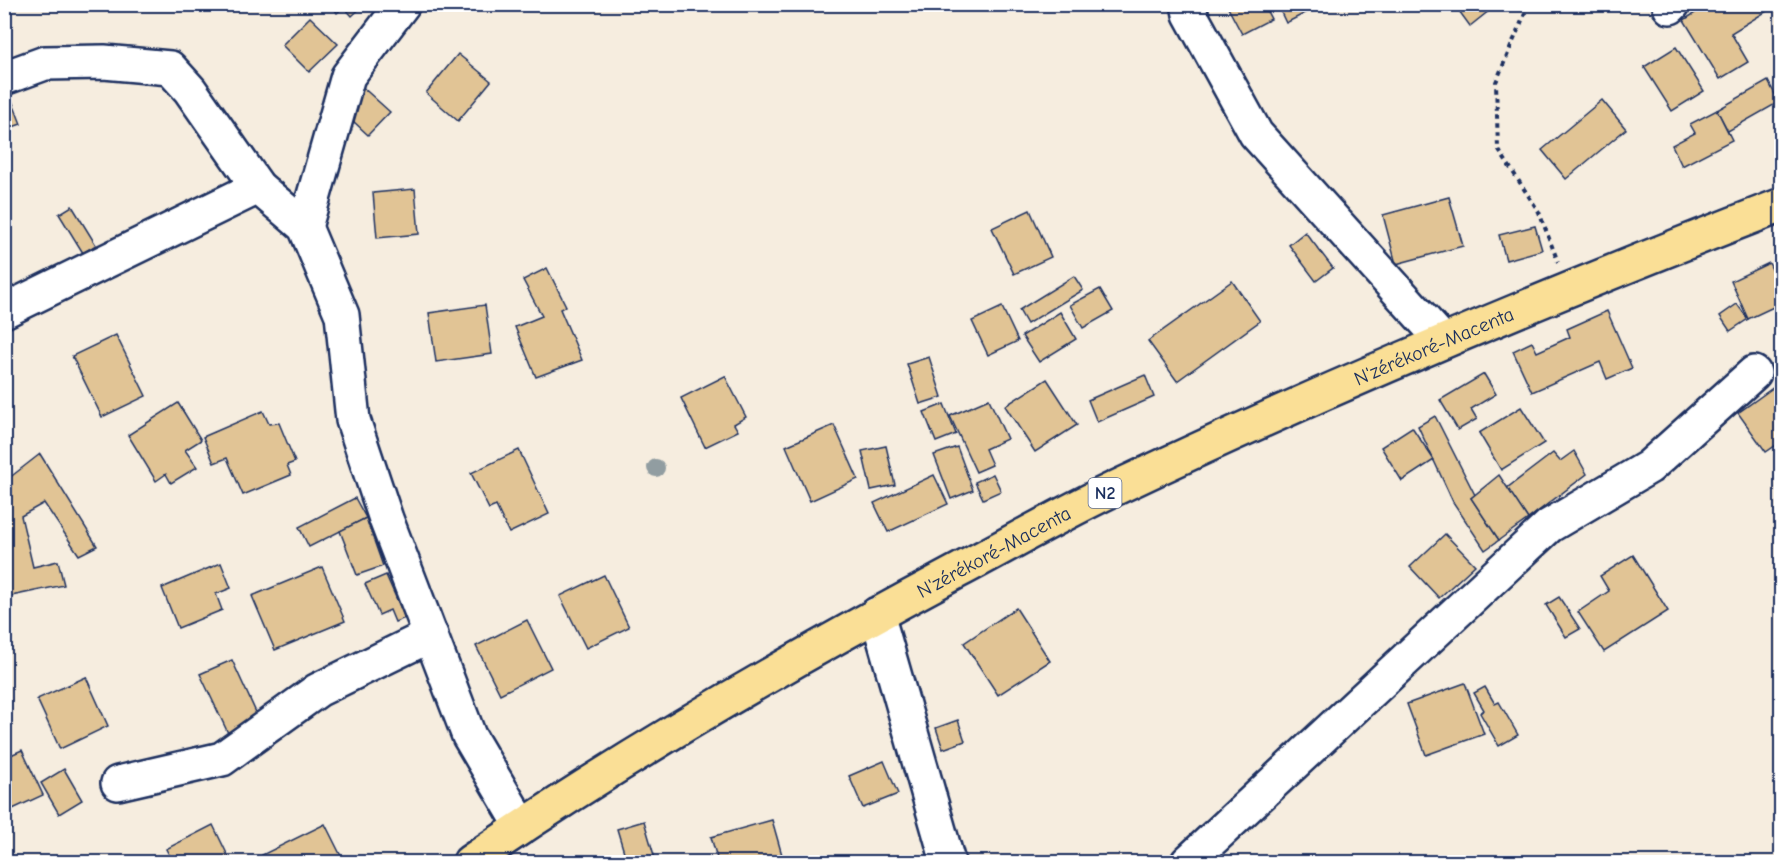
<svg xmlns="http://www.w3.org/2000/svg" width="1786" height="867" font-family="'Comic Neue',sans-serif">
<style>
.building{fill:#e1c495;stroke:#1b2f5e;stroke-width:1.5}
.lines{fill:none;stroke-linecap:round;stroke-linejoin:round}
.minor-casing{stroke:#1b2f5e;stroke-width:38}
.highway-casing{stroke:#1b2f5e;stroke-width:38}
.path{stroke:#1b2f5e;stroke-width:4;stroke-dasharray:4.5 4.5;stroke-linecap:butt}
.minor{stroke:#fff;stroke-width:33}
.highway{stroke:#fadf96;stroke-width:33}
.tree{fill:#919da1}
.labels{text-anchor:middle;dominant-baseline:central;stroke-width:6;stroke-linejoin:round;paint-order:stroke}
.shield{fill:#fff;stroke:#5f6d8e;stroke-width:1.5}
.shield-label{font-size:18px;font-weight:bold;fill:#1b2f5e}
.street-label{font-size:20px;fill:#1b2f5e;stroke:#fff}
</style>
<rect width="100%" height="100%" fill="#f6eddf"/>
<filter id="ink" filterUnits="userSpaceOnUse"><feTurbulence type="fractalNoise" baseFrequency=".0167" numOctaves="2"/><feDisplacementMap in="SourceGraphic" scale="12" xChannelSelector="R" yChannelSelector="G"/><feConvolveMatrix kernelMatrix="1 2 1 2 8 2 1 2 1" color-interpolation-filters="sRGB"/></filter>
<g filter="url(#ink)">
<g class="building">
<path d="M331,4H365L352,16L344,7L337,13Z"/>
<path d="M1226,4H1263L1271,19L1242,34Z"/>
<path d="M1277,4H1323L1286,23Z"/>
<path d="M1454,4H1494L1495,6L1470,26Z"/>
<path d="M1709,4H1782V17L1775,6L1731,33L1748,62L1720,79L1684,20Z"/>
<path d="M310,17L338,44L309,72L282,45Z"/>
<path d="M1676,47L1704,91L1672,111L1644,67Z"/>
<path d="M458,54L491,81L458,121L426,93Z"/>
<path d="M1768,81L1779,102L1728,131L1717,110Z"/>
<path d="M359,84L390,112L368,135L338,107Z"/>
<path d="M6,85L21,124L4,130V86Z"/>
<path d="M1602,100L1626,129L1566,179L1542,150Z"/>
<path d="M1717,110L1732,140L1682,166L1672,145L1695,133L1690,124Z"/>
<path d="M415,189L419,234L377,238L373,193Z"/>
<path d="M1449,197L1463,246L1396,264L1383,215Z"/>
<path d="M72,206L96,245L83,253L59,214Z"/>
<path d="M1030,210L1051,257L1014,274L992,228Z"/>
<path d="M1535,226L1542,250L1506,260L1499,235Z"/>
<path d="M1305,232L1333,268L1316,281L1289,245Z"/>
<path d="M1769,263L1782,290V303L1748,319L1731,281Z"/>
<path d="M547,268L566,306L560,309L582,360L536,377L515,327L542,316L523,280Z"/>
<path d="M1074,276L1083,290L1027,324L1019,310Z"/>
<path d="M1232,281L1260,321L1177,381L1148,341Z"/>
<path d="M1100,289L1113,311L1083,328L1070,305Z"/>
<path d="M1737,304L1748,319L1730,331L1720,316Z"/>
<path d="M485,305L492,354L436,362L429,313Z"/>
<path d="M1002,307L1018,341L988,355L972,321Z"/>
<path d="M1607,311L1632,368L1607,379L1600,362L1532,392L1513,351L1532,342L1537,352L1570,337L1567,329Z"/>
<path d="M1060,312L1076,339L1039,362L1022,336Z"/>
<path d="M116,335L146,396L102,417L72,356Z"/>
<path d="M929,357L942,397L920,404L907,364Z"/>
<path d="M1484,374L1496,394L1471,409L1477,419L1458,430L1440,400Z"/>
<path d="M1145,375L1154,397L1097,422L1088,400Z"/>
<path d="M725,376L746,417L734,424L738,431L705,447L681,398Z"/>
<path d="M1047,379L1077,425L1035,452L1005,406Z"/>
<path d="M1774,387L1782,398V441L1766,452L1738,413Z"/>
<path d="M989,399L1007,439L985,449L992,465L976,472L950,416Z"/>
<path d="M178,403L201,440L185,450L197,467L171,483L166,474L156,481L128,435Z"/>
<path d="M944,404L956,434L936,442L924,412Z"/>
<path d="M1521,407L1544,443L1501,470L1479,433Z"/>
<path d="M263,411L269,424L279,423L295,462L287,465L291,475L243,495L227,458L214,463L203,437Z"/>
<path d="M1435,416L1475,495L1471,498L1499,540L1485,550L1453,502L1418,426Z"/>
<path d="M834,425L858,479L810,501L786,446Z"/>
<path d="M1412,427L1434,460L1402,481L1381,447Z"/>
<path d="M886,446L895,485L871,490L862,451Z"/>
<path d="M957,447L973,490L951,499L934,455Z"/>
<path d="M519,450L549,514L509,533L496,506L489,509L471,473Z"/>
<path d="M1574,451L1587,474L1528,519L1507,488L1553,453L1560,461Z"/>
<path d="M40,454L97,546L79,555L44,503L21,516L33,567L58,561L64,585L11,596L4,572V482Z"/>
<path d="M993,474L1001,491L983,499L975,482Z"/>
<path d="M934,475L948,504L888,532L874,503Z"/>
<path d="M1499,475L1528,519L1499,540L1471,498Z"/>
<path d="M355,498L366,518L309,547L299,527Z"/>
<path d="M366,518L383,566L357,575L340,531Z"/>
<path d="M1445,534L1475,565L1439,598L1410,567Z"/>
<path d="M1633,555L1668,611L1604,652L1578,612L1609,591L1600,576Z"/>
<path d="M221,563L231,588L216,594L222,610L178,628L162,588Z"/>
<path d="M322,567L345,621L275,650L252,596Z"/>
<path d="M386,575L405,618L395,622L390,610L379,615L365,584Z"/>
<path d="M604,575L629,627L586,648L560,596Z"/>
<path d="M1559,597L1580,629L1566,637L1546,605Z"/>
<path d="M1016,608L1050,661L998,695L964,643Z"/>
<path d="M527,620L551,668L500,694L476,646Z"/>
<path d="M232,660L259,719L228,733L200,674Z"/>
<path d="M86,677L108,726L60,749L37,699Z"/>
<path d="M1465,683L1484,734L1426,755L1407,704Z"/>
<path d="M1485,687L1495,704L1499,702L1518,735L1499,746L1480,713L1484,710L1474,693Z"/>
<path d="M958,720L965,741L943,749L936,728Z"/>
<path d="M22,750L43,795L4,813V758Z"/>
<path d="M884,761L898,794L863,808L849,776Z"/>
<path d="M64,769L82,800L59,814L41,783Z"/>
<path d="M772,820L784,862H718L711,837Z"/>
<path d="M644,821L656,862H627L617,829Z"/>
<path d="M325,824L344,862H266L262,855Z"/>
<path d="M213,825L231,862H173L166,849Z"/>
</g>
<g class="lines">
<g class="minor-casing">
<g id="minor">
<path d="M1188,4L1190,14L1256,134L1443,341"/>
<path d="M1670,7L1673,4"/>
<path d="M4,78L45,63L104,62L170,68L190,90L258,187L305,227L342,315L353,420L386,519L469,736L522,826"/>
<path d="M305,227L348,76L403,4"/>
<path d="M4,311L258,187"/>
<path d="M877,614L948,862"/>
<path d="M118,783L222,759L318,690L431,635"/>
<path d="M1188,862L1549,526L1649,467L1754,373"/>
</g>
</g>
<g class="highway-casing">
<g id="highway">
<path id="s1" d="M470,862C626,755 791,660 958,571C1013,542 1066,511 1122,485C1338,383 1559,291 1782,205"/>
</g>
</g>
<path class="path" d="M1529,4L1496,82L1498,149L1539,212L1558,262"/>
<use href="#minor" class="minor"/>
<use href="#highway" class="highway"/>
</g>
<circle class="tree" cx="656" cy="468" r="9"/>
</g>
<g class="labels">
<rect class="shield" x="1088.5" y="478" width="33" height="30" rx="4.5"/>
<g class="shield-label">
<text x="1105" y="493">N2</text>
</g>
<g class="street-label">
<text stroke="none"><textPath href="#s1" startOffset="1095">N'zérékoré-Macenta</textPath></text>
<text stroke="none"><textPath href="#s1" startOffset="609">N'zérékoré-Macenta</textPath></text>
</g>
</g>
<rect width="1786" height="867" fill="none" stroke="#fff" stroke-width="24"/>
<rect x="12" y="12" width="1762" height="843" fill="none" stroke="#1b2f5e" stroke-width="2" filter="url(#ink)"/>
</svg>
